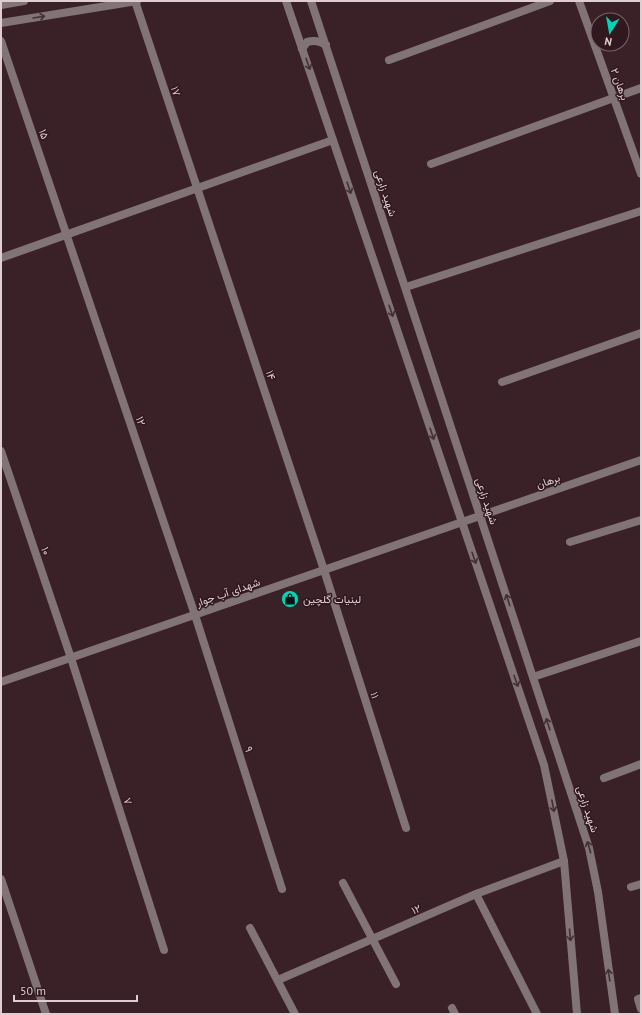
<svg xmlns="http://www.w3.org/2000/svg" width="642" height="1015" font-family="'PT Sans',Vazirmatn,sans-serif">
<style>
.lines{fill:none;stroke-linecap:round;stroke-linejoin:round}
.minor{stroke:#817376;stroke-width:8}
.tertiary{stroke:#817376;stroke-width:8}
.oneway{stroke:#442f34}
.labels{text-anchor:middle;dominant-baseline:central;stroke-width:3;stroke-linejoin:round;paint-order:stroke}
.street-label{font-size:11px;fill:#decdd1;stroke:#30181e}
.poi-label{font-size:11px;fill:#decdd1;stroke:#30181e;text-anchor:start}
</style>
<rect width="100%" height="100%" fill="#3a2128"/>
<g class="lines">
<g class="minor">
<path d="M135,1L324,570L406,828"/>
<path d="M579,1L641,174"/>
<path d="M1,41L195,615L282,889"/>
<path d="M389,60L550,1"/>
<path d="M431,164L641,88"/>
<path d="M1,258L333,140"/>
<path d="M406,287L641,211"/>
<path d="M502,382L641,333"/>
<path d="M1,451L71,658L164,950"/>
<path d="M570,542L641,520"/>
<path d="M533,677L641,641"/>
<path d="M604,778L641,764"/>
<path d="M1,879L46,1014"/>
<path d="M343,883L396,984"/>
<path d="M631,887L641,884"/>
<path d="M476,894L537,1014"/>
<path d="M250,928L295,1014"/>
<path d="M278,980L476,894L564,861"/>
<path d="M641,998L638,999L641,1009"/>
<path d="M452,1008L455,1014"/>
</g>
<g class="tertiary">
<path d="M286,1L544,765L564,861L577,1014"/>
<path d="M311,1L589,848L598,892L615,1014"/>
<path d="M1,5L24,1"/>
<path d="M1,23L137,1"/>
<path d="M302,49L307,42C315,40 319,41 326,45"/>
<path d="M1,682L641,460"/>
</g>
</g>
<defs><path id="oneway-shaft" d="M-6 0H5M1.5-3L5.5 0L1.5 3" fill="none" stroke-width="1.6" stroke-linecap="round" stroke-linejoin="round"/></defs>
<g class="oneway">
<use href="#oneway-shaft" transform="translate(39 17) rotate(-9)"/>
<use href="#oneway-shaft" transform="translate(308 64) rotate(71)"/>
<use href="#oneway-shaft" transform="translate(349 188) rotate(71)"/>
<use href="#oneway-shaft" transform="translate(391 311) rotate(71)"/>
<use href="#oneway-shaft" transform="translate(432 434) rotate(71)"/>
<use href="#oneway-shaft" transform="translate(474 558) rotate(71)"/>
<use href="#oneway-shaft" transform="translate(508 600) rotate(-108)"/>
<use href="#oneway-shaft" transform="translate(516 681) rotate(71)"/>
<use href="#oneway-shaft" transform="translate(548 724) rotate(-108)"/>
<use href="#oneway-shaft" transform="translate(553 806) rotate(79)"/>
<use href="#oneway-shaft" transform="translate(589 847) rotate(-106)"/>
<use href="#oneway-shaft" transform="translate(570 935) rotate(85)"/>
<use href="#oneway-shaft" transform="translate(609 975) rotate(-98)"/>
</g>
<defs>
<g id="shop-disc" transform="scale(0.9)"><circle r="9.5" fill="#01d5b7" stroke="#30181e"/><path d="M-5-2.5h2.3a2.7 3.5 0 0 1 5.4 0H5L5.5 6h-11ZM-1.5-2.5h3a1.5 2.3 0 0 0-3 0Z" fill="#111"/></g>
</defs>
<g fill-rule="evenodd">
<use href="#shop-disc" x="290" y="599"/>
</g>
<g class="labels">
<g class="street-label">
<text transform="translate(620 84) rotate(70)">برهان ۲</text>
<text transform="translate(176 91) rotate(72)">۱۷</text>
<text transform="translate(44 134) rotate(71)">۱۵</text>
<text transform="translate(386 193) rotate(72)">شهید زارعی</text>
<text transform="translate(271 375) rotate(72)">۱۴</text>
<text transform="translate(141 421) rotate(71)">۱۲</text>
<text transform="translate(548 481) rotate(-19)">برهان</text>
<text transform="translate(487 501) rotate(72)">شهید زارعی</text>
<text transform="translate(46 551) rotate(71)">۱۰</text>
<text transform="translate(228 592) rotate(-19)">شهدای آب جوار</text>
<text transform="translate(375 695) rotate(72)">۱۱</text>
<text transform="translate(249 749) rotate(73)">۹</text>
<text transform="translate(128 801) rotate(72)">۷</text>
<text transform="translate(588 809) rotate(72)">شهید زارعی</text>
<text transform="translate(416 909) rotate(-24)">۱۲</text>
</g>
<g class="poi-label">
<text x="303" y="599">لبنیات گلچین</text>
</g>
</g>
<rect width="642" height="1015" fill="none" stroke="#decdd1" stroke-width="4"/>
<g transform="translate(610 32) rotate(191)"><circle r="19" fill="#30181e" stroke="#766066"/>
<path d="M0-3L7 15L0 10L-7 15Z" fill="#01d5b7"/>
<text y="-6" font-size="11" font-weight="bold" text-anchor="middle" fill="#decdd1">N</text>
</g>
<path d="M14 995v6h123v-6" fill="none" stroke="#decdd1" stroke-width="2"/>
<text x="20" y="995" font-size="12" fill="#decdd1" stroke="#30181e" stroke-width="3" paint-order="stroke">50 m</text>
</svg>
